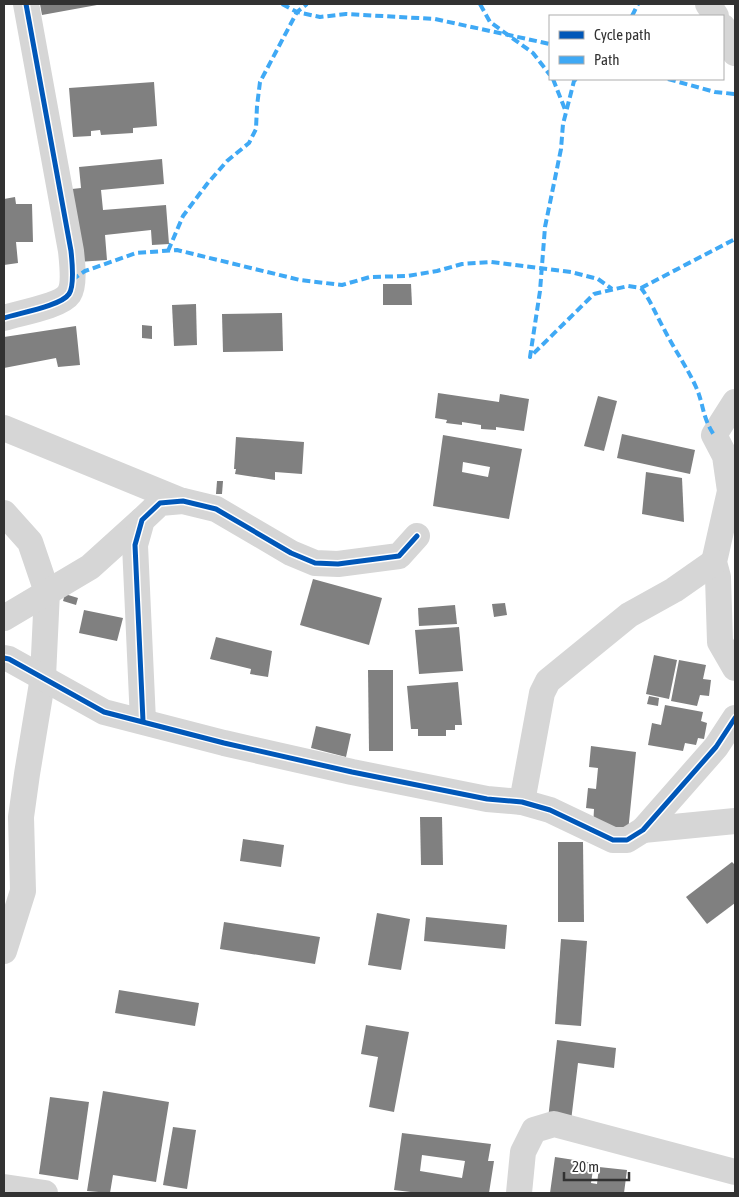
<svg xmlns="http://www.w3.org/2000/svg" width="739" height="1197" font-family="'Asap Condensed',sans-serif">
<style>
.building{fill:#808080;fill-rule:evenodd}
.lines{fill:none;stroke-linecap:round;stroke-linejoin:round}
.street{stroke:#d6d6d6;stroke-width:26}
.quiet{stroke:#3fa9f5;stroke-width:4;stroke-dasharray:8 4;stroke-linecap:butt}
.cycleway-casing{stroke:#fff;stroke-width:8}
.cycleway{stroke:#0057b8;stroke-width:5}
</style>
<rect width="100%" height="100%" fill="#fff"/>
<g class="building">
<path d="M40,4H97V5L42,15Z"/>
<path d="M154,82L157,126L133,128V133L101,135L100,130L91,131V136L73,137L69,88Z"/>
<path d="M162,159L164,184L101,190L103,210L166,205L169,244L152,245L151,230L105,235L107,260L78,262L72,189L81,188L79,167Z"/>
<path d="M15,197L16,204H32L33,242H16L18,263L4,265V199Z"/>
<path d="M383,284H411L412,305H383Z"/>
<path d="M196,304L197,345L174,346L172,305Z"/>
<path d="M282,313L283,351L223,352L222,314Z"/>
<path d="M142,325L152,326V339L142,338Z"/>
<path d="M76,326L80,365L58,367L56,358L4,368V337Z"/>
<path d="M438,393L499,402L500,394L529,399L524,431L496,427V430L481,429V425L462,422V425L446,423L447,420L435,418Z"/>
<path d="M598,396L617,401L604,451L584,446Z"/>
<path d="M622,434L695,450L690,474L617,458Z"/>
<path d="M443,435L522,449L509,519L433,506ZM463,462L490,467L488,477L462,472Z"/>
<path d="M236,437L304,442L302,474L275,472V480L235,474L236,469H234Z"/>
<path d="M646,472L682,478L684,522L642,514Z"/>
<path d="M217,481H223L222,494H216Z"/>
<path d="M313,579L382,598L369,645L300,625Z"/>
<path d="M65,594L78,598L76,605L63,601Z"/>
<path d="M505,603L507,615L494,617L492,604Z"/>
<path d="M455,605L457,624L419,626L418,608Z"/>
<path d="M84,610L123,618L117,641L79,633Z"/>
<path d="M459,627L463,671L419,674L415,630Z"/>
<path d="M216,637L272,651L268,677L250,674L251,669L210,659Z"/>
<path d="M654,655L677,660L669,699L646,694Z"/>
<path d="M679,660L706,665L703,679L711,680L709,696L700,695L697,706L671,701Z"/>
<path d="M368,670H393V751H369Z"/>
<path d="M458,682L462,725H455V730H446V736H418V729H411L407,686Z"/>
<path d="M649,696L659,698L658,706L647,704Z"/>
<path d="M665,705L703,712L701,721L707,723L704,739L698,738L696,745L685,743L683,751L648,745L652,723L661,725Z"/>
<path d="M316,726L351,734L346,757L311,748Z"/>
<path d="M591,746L636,752L628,832L593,828L594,809L586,808L588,788L596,789L598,768L589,767Z"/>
<path d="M420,817H442L443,865H421Z"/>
<path d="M243,839L284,845L281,867L240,861Z"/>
<path d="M558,842H583L584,922H558Z"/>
<path d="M732,862L735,865V903L707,924L686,897Z"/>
<path d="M377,913L410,919L401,970L368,965Z"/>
<path d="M426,917L507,925L505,949L424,941Z"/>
<path d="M224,922L320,937L315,964L220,949Z"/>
<path d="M561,939L587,941L581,1026L555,1024Z"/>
<path d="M119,990L199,1003L195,1026L115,1013Z"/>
<path d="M366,1025L409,1032L394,1112L369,1107L378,1057L361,1054Z"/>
<path d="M557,1040L616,1048L614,1068L578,1063L571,1121L548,1119Z"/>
<path d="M103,1091L169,1102L156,1182L113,1175L110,1193L87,1191Z"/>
<path d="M50,1097L89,1102L78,1180L39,1174Z"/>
<path d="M173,1127L196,1130L187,1189L163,1185Z"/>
<path d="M402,1133L491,1144L488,1161H494L489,1193H419L394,1190ZM422,1155L465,1161L462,1178L420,1171Z"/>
<path d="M555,1157L594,1163L591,1183L597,1184L599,1167L627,1170L624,1193H550Z"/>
</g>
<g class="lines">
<g class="street">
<path d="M708,4L716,16"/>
<path d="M723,27L735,53"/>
<path d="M4,318C19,313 61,306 69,294C75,285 72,261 71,251L26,4"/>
<path d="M735,402L714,435L725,456L730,491L714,562L718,577L720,642L735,668"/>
<path d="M4,428L182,501"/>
<path d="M4,513L30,542L47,592L43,677L27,774L21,817L23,891L4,951"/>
<path d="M4,618L90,567L142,520"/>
<path d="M4,658L9,659L104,712L224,743L352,772L487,799L522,802L550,810L613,840H627L643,830L716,747L735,718"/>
<path d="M143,721L135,545L142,520L160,503L183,501L216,509L291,553L315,563L338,564L399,556L417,536"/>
<path d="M522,802L542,693L548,681L629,615L674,590L714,562"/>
<path d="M643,830L735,821"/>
<path d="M4,1187L45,1193"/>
<path d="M519,1193L523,1152L534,1130L554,1124L735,1172"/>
</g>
<g class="quiet">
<path d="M282,4L297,12L320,17L346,14L435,19L550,44"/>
<path d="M480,4L490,22L533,53L550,75"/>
<path d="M632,16L638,4"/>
<path d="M553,79L566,112"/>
<path d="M576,79L574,81L563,124L561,149L545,227L540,291L530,357L594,294L628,286L641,288C651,301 656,315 664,329C674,349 687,367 696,387C704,405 702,417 714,435"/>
<path d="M668,79L715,92L735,94"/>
<path d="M168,251L183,216L207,184L227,161L249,143L256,129L257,106L260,82L297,12L307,4"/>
<path d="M72,280L85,271L136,253L177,250L300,280L342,285L370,277L407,276L437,271L462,264L491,262L571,272L598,279L612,289"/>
<path d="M641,288L735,239"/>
</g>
<g class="cycleway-casing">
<g id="cycleway">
<path d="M4,318C19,313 61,306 69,294C75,285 72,261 71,251L26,4"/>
<path d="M4,658L9,659L104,712L224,743L352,772L487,799L522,802L550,810L613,840H627L643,830L716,747L735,718"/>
<path d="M143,721L135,545L142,520L160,503L183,501L216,509L291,553L315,563L338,564L399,556L417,536"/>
</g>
</g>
<use href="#cycleway" class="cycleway"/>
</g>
<rect width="739" height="1197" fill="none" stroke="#323232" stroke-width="10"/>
<rect x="549" y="15" width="175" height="65" fill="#ffffff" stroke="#adadad"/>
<rect x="559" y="31" width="25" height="8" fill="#0057b8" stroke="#adadad"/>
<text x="594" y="40" font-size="15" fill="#323232">Cycle path</text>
<rect x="559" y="56" width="25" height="8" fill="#3fa9f5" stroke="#adadad"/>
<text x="594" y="65" font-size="15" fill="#323232">Path</text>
<path d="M564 1172v8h65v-8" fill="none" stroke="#323232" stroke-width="2.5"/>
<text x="572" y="1172" font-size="15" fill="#323232" stroke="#ffffff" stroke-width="4" paint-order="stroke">20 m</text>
</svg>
